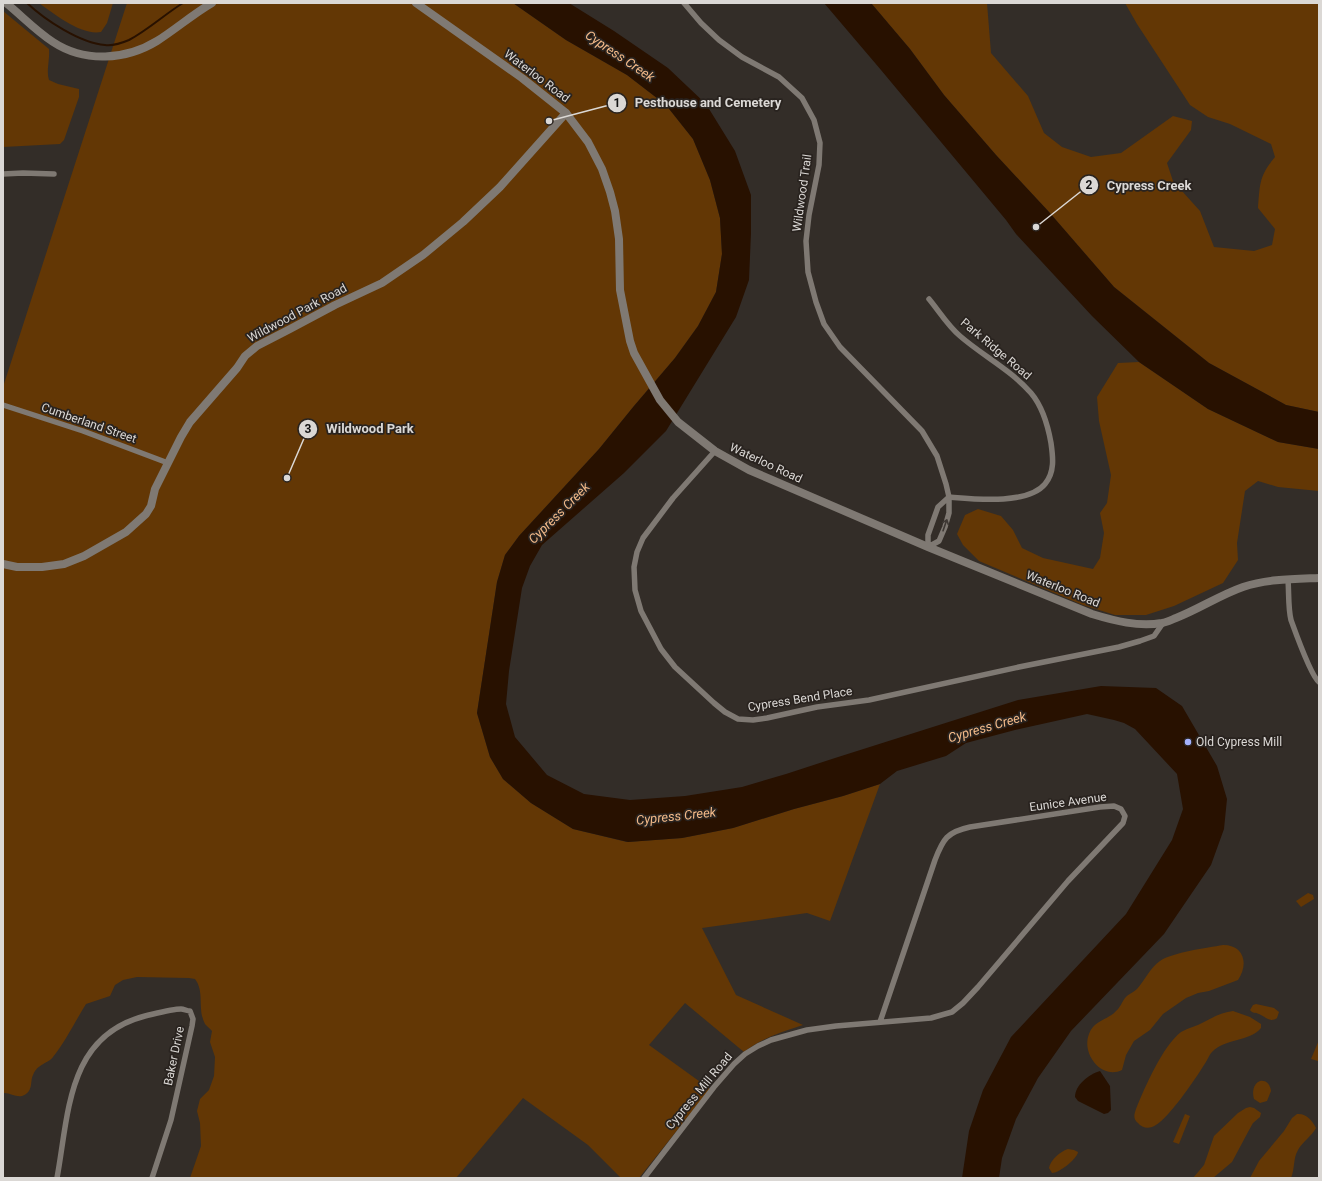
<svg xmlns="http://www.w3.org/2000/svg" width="1322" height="1181" font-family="Roboto,sans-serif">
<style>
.green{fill:#633705}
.water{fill:#281100}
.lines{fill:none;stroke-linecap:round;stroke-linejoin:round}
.stream{stroke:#281100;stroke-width:2}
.street{stroke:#7f7973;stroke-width:5.5}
.secondary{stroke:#7f7973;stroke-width:8}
.oneway{stroke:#3e3834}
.poi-dot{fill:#a5b1fc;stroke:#29231f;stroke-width:1.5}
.labels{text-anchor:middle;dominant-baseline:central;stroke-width:3.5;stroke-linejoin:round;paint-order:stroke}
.street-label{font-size:12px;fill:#dbd8d5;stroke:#29231f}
.poi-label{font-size:12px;fill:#dbd8d5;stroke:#29231f;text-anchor:start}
.water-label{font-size:13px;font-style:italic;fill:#f3ba89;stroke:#29231f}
.leader{fill:none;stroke:#dbd8d5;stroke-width:1.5}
.callout-dot{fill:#dbd8d5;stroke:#29231f;stroke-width:1.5}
.mark-label{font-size:12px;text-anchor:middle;font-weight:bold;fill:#111}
.callout-label{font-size:13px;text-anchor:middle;font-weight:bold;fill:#dbd8d5;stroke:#29231f;stroke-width:3.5;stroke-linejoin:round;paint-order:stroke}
</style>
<rect width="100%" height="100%" fill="#332d28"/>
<g class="green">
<path d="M39,3H113L107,23L101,32C82,36 54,14 39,3Z"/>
<path d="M127,3H513L566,40L627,75L666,105L693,139L710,180L720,218L722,254L716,292L698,326L675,358L634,406L599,449L519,536L505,555L497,582L477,713L490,757L503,779L531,803L573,829L627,842L682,838L733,828L794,809L843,796L880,784L830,921L807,913L702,928L736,995L803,1025C782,1032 761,1038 744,1052L685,1003L649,1045L710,1089L639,1178H621L588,1145L523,1098L456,1178H190L201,1146L200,1123L197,1111L200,1099L209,1090L214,1076L215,1057L210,1042L212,1031C210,1029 207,1026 205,1024C197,1009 205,992 195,979L189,978L137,977L123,980L115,985L110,996L86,1004C76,1020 65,1042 53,1057C48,1064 38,1063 33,1075C30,1081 33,1089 26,1094C18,1100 11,1092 3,1093V387Z"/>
<path d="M871,3H987L991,53L1028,96L1044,133L1062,147L1091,157L1121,153L1173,116L1192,121L1191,130L1167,163L1173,181L1200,211L1214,247L1254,251L1272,245L1275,229L1258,208C1260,184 1259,176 1275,157L1271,144L1230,124L1208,117L1190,105L1137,24L1125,3H1319V412L1286,405L1209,363L1114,287L1049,212L996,155L944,95L910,49Z"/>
<path d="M3,11L49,49C50,60 46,70 49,80L58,84L79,89V97L64,140L60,144L3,147Z"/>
<path d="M1139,362L1208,409L1278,442L1319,449V491L1278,487L1258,481L1245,491L1237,543L1238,560L1223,583L1174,606L1146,615H1115L1083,605L979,561L963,545L957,534L965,515L978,509L1001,516L1013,530L1022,548L1043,558L1093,569L1100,558L1104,533L1100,513L1107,503L1111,475L1099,421L1097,397L1118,363Z"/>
<path d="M1308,893L1313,895L1314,899L1301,907L1296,901Z"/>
<path d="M1223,945C1244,945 1249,964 1238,980L1209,991L1198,993L1186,998L1163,1014L1150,1030L1134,1041L1126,1055L1122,1070C1102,1080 1081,1054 1089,1034C1094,1020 1108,1020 1116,1011C1120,1008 1122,1002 1125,998C1128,994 1133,993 1137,989C1145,980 1150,968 1160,961C1173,952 1207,948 1223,945Z"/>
<path d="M1256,1004L1274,1008L1279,1012L1277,1018C1270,1023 1266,1017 1259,1014C1255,1012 1253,1014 1250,1010L1253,1005Z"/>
<path d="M1233,1011L1250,1017L1261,1024V1028C1251,1041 1224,1039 1212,1052C1209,1055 1207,1061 1204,1065C1196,1078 1166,1123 1152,1127C1147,1129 1141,1127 1138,1123C1133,1119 1134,1115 1136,1109C1145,1087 1162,1047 1181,1032C1188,1028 1197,1026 1204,1022C1213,1017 1223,1012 1233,1011Z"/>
<path d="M1319,1040V1060L1318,1061L1311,1059Z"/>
<path d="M1260,1081C1267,1080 1270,1085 1271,1091L1267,1101L1260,1103L1254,1099C1252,1092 1253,1084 1260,1081Z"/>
<path d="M1250,1107L1254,1108L1261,1113L1260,1117L1253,1123L1248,1132L1232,1162L1213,1178H1193L1204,1165L1214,1136L1238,1113L1246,1108Z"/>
<path d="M1185,1114L1190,1116L1179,1144L1173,1142Z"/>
<path d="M1297,1114C1306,1113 1312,1120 1316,1128C1312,1136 1303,1141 1298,1150C1293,1158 1295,1169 1291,1178H1250L1259,1161L1284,1131L1292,1118Z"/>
<path d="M1068,1149L1074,1150L1078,1152C1077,1159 1059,1173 1052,1173L1049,1168C1050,1160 1061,1151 1068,1149Z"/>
</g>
<g class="water">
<path d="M513,3H569L614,31L668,68L706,104L735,151L751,195V233L749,280L736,317L666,431L624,473L542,545L530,566L522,588L509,671L506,704L515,737L547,775L584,794L630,800L685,796L742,787L786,774L835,758L1018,700L1101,686L1156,688L1182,706L1217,766L1227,799L1224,829L1211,865L1164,934L1071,1031L1038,1078L1016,1119L1002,1158L999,1178H962L969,1131L983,1090L1011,1037L1126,914L1172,840L1183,809L1177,774L1135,729L1124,723L1114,720L1087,714L1015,730L966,743L946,756L897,771L880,784L843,796L794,809L733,828L682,838L628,842L573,829L531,803L503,779L490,757L477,713L497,582L505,555L519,536L599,449L634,406L675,358L698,326L716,292L722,254L720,218L710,180L693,139L666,105L627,75L566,40Z"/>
<path d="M824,3H871L910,49L944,95L996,155L1049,212L1114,287L1209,363L1286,405L1319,412V449L1278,442L1208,409L1139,362L1092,316L1016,234L1006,220L881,70Z"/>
<path d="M1100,1071L1110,1086L1111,1110L1108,1113L1104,1114L1078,1101L1075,1097C1075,1085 1089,1074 1100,1071Z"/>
</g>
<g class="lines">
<path class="stream" d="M27,3C45,20 80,43 105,45C113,46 122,43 129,40C148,30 165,14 183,3"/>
<g class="street">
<path d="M684,3L701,23L719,40L742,57L779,77L802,98L814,120L820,143L819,165L809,215L806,241L808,272L816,302L824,324L840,347L922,431L937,456L946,484L949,497V513L945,527L939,541L928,547V535L938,507L949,497"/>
<path d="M3,174L23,173L54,174"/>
<path d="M929,299C939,311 948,326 960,336C983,356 1011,370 1031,393C1042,406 1048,426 1051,443C1053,457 1055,472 1045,484C1028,505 974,499 949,497"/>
<path d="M3,405L83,431L168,463"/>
<path d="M715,451L673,498L643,538L637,552L634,567L635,590L641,611L661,649L675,667L714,703L725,712L738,719L753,720L767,718L817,707L869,700L1019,667L1119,647L1140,641L1154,636L1163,623"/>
<path d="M1288,580C1289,592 1288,608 1291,620C1295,631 1311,676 1319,682"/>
<path d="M57,1178C69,1113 67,1036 145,1016C154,1014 172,1009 181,1009C184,1009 187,1011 190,1011L193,1019L192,1026L171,1120L152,1178"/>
<path d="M644,1178L714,1087L734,1064L745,1054L758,1046L771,1040L807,1030L836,1026L931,1018L952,1012L963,1003L978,987L1068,881L1123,823L1125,816L1121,809L1114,806L1100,807L970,827C947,832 943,839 935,860L880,1022"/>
</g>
<g class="secondary">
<path d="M6,3C22,16 36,31 53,42C85,63 126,60 157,41C176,29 193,14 212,3"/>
<path d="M416,3L522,78L566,113L588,142L602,169L610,192L615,211L619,239L620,290L630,341L634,353L660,400L678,422L715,451L749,470L928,547L1092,614C1115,621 1138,627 1162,623C1167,622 1171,620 1176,618C1199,609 1220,595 1243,587C1267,579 1294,579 1319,578"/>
<path d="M3,564L17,567H42L64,564L84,556L126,532L146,514L151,506L155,489L181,437L190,422L237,368L245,356L257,346L290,329L335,305L382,283L423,255L463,222L500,187L566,113"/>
</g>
</g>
<defs><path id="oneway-shaft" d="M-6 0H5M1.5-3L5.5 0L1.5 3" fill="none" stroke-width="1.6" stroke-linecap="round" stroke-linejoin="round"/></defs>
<use class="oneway" href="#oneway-shaft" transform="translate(945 525) rotate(-71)"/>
<circle class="poi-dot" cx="1188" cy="742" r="4"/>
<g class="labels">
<g class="street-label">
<text transform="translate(537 76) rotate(37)">Waterloo Road</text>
<text transform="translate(802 193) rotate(-82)">Wildwood Trail</text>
<text transform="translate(297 313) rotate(-28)">Wildwood Park Road</text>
<text transform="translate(996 349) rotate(40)">Park Ridge Road</text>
<text transform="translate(89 423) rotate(19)">Cumberland Street</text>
<text transform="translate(766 463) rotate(25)">Waterloo Road</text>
<text transform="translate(1063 589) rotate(22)">Waterloo Road</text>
<text transform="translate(800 699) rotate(-9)">Cypress Bend Place</text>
<text transform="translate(1068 802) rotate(-8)">Eunice Avenue</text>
<text transform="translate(174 1056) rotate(-78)">Baker Drive</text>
<text transform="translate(699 1091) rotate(-50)">Cypress Mill Road</text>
</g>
<g class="poi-label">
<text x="1196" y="742">Old Cypress Mill</text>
</g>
<g class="water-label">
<text transform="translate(620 56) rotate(34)">Cypress Creek</text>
<text transform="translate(559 513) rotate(-45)">Cypress Creek</text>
<text transform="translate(987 727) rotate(-16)">Cypress Creek</text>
<text transform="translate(676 816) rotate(-6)">Cypress Creek</text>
</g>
</g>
<path class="leader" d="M549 121L617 103M1036 227L1089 185M287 478L308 429"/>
<g class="callout-dot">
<circle cx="549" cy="121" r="4"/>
<circle cx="1036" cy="227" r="4"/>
<circle cx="287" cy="478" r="4"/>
<circle cx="617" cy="103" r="10"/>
<circle cx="1089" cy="185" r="10"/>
<circle cx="308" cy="429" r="10"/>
</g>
<g class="mark-label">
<text x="617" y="107">1</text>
<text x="1089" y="189">2</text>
<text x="308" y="433">3</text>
</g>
<g class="callout-label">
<text x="708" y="107">Pesthouse and Cemetery</text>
<text x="1149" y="190">Cypress Creek</text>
<text x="370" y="433">Wildwood Park</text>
</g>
<rect width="1322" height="1181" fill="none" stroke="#dbd8d5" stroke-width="8"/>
</svg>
